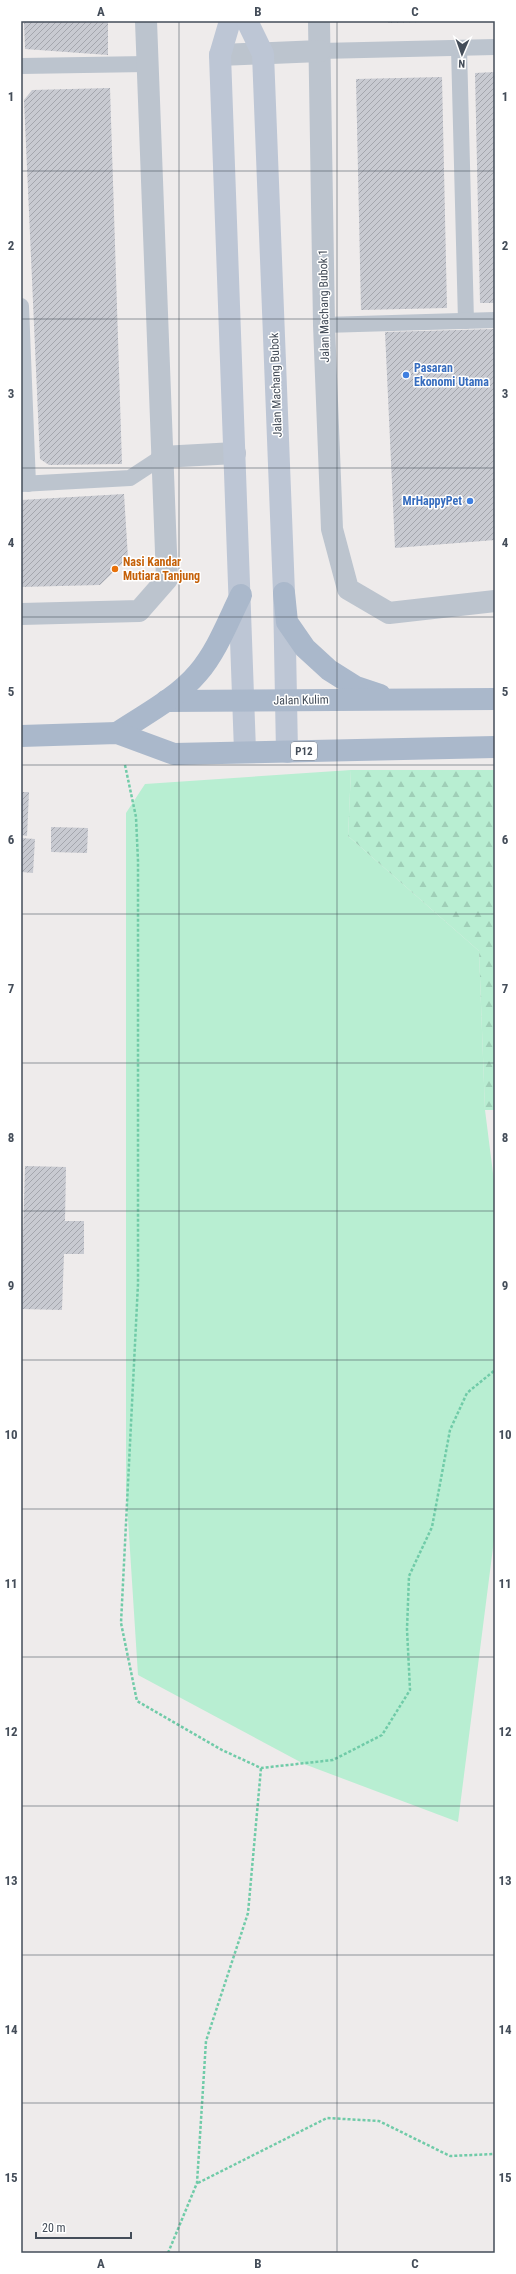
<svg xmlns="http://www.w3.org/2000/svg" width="516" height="2274" font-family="'Roboto Condensed',sans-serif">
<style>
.green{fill:#b8eed2}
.forest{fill:url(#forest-firs)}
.building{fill:url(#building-hatch)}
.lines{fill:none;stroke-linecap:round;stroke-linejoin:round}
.path{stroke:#70cba8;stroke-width:2.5;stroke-dasharray:3 2;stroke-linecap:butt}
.service{stroke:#bcc4ce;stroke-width:16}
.minor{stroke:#bcc4ce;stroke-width:22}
.secondary{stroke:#bdc6d5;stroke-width:22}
.primary{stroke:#aab8cb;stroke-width:22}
.grid{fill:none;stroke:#444d59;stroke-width:1;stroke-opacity:0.55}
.shop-dot{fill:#3f7fe0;stroke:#fff;stroke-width:1.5}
.food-dot{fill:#e8710a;stroke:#fff;stroke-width:1.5}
.labels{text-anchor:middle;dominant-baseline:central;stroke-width:3;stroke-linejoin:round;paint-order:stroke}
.shield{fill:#fff;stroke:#7c828b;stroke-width:1}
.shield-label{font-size:11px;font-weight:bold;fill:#444d59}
.street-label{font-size:12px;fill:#444d59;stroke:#fff}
.shop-label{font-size:12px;font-weight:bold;fill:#366cbe;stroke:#fff;text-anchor:start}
.food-label{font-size:12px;font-weight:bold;fill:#c56008;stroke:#fff;text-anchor:start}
.neatline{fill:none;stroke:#444d59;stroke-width:1.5}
.grid-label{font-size:13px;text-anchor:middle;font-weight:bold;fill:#444d59}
</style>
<defs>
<pattern id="forest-firs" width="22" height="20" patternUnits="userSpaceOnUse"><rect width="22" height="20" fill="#b8eed2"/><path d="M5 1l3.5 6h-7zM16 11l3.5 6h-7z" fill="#9fceb7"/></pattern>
<pattern id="building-hatch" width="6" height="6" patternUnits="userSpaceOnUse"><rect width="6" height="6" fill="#c8cad1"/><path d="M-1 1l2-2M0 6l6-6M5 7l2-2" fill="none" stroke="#a4a6ad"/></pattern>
</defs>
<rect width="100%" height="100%" fill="#eeebeb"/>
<path class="green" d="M351,770L348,836L479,951L485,1110L495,1189V1532L458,1822L304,1764L138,1675L126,1488V813L145,784Z"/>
<path class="forest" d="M351,770H495V1110H485L479,951L348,836Z"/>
<g class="building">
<path d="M24,21H108V55L25,49Z"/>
<path d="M388,21H425V22L388,23Z"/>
<path d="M495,72V303H480L475,73Z"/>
<path d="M442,77L447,308L361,310L356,79Z"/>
<path d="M110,88L122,464L49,465L40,459L24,100L32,90Z"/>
<path d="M495,329V540L395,548L385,332Z"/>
<path d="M124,494L128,558L100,585L21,587V500Z"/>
<path d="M21,792H29L27,836L21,835Z"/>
<path d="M51,827L88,828L87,853L51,852Z"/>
<path d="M21,838L35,839L33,873L21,872Z"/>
<path d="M25,1166L66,1167L65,1221H84V1254H64L62,1310L21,1309Z"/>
</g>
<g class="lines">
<g class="path">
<path d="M125,765L136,817L138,861V1284L121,1623L137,1701L222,1750L261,1768L333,1760L382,1735L410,1690L407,1629L409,1576L432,1527L450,1430L467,1393L495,1370"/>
<path d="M198,2183L327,2118L379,2121L450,2156L495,2154"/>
<path d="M168,2253L197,2183L206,2041L248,1913L261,1768"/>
</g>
<g class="service">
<path d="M459,48L466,321"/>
<path d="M320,51L495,47"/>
<path d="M21,66L147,64"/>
<path d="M21,306L28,484"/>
<path d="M324,325L495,320"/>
<path d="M21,484L130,478L162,457"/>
</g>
<g class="minor">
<path d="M319,21L324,325L332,529L348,589L389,613L495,601"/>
<path d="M220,55L320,51"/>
<path d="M162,457L235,453"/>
<path d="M21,614L139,611L167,579L146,21"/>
</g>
<g class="secondary">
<path d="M230,21L220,55L245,751"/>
<path d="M247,21L263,54L284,593L287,752"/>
</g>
<g class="primary">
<path d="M284,593L287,622L305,648L329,670L356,687L380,695"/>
<path d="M166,701L495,699"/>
<path d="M117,733C144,715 177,698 198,673C217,651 228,621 241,595"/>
<path d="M21,736L117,733L174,754L495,747"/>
</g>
</g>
<path class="grid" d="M179,21V2253M337,21V2253M21,171H495M21,319H495M21,468H495M21,617H495M21,765H495M21,914H495M21,1063H495M21,1211H495M21,1360H495M21,1509H495M21,1657H495M21,1806H495M21,1955H495M21,2103H495"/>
<g class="shop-dot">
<circle cx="406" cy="375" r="4"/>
<circle cx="470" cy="501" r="4"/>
</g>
<circle class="food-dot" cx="115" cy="569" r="4"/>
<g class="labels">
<rect class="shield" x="291" y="742" width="26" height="18" rx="3"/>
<g class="shield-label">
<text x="304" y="751">P12</text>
</g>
<g class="street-label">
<text transform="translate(324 306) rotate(-91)">Jalan Machang Bubok 1</text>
<text transform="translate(276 385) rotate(-92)">Jalan Machang Bubok</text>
<text transform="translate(301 700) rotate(-1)">Jalan Kulim</text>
</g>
<g class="shop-label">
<text x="414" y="368">Pasaran<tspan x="414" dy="14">Ekonomi Utama</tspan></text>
<text x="462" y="501" text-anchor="end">MrHappyPet</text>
</g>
<g class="food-label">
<text x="123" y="562">Nasi Kandar<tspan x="123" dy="14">Mutiara Tanjung</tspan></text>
</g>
</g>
<rect width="516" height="2274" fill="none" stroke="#ffffff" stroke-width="44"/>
<g transform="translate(462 54) rotate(182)" stroke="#ffffff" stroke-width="3" paint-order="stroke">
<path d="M0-3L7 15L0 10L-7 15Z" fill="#444d59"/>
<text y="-6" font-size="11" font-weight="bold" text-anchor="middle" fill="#444d59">N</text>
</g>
<path d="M36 2232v6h95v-6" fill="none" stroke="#444d59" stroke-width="2"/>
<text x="42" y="2232" font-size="12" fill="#444d59" stroke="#ffffff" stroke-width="3" paint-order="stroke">20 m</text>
<rect x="22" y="22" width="472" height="2230" class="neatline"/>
<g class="grid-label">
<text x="101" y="16">A</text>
<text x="258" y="16">B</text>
<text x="415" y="16">C</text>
<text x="11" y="101">1</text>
<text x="505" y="101">1</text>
<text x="11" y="250">2</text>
<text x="505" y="250">2</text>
<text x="11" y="398">3</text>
<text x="505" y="398">3</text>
<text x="11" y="547">4</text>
<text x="505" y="547">4</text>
<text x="11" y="696">5</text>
<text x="505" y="696">5</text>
<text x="11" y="844">6</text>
<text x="505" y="844">6</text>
<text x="11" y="993">7</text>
<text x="505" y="993">7</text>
<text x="11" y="1142">8</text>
<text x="505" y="1142">8</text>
<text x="11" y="1290">9</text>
<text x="505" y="1290">9</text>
<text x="11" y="1439">10</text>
<text x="505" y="1439">10</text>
<text x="11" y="1588">11</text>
<text x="505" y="1588">11</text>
<text x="11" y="1736">12</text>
<text x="505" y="1736">12</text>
<text x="11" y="1885">13</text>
<text x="505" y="1885">13</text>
<text x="11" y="2034">14</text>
<text x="505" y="2034">14</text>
<text x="11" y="2182">15</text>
<text x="505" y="2182">15</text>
<text x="101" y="2268">A</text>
<text x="258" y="2268">B</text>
<text x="415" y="2268">C</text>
</g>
</svg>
